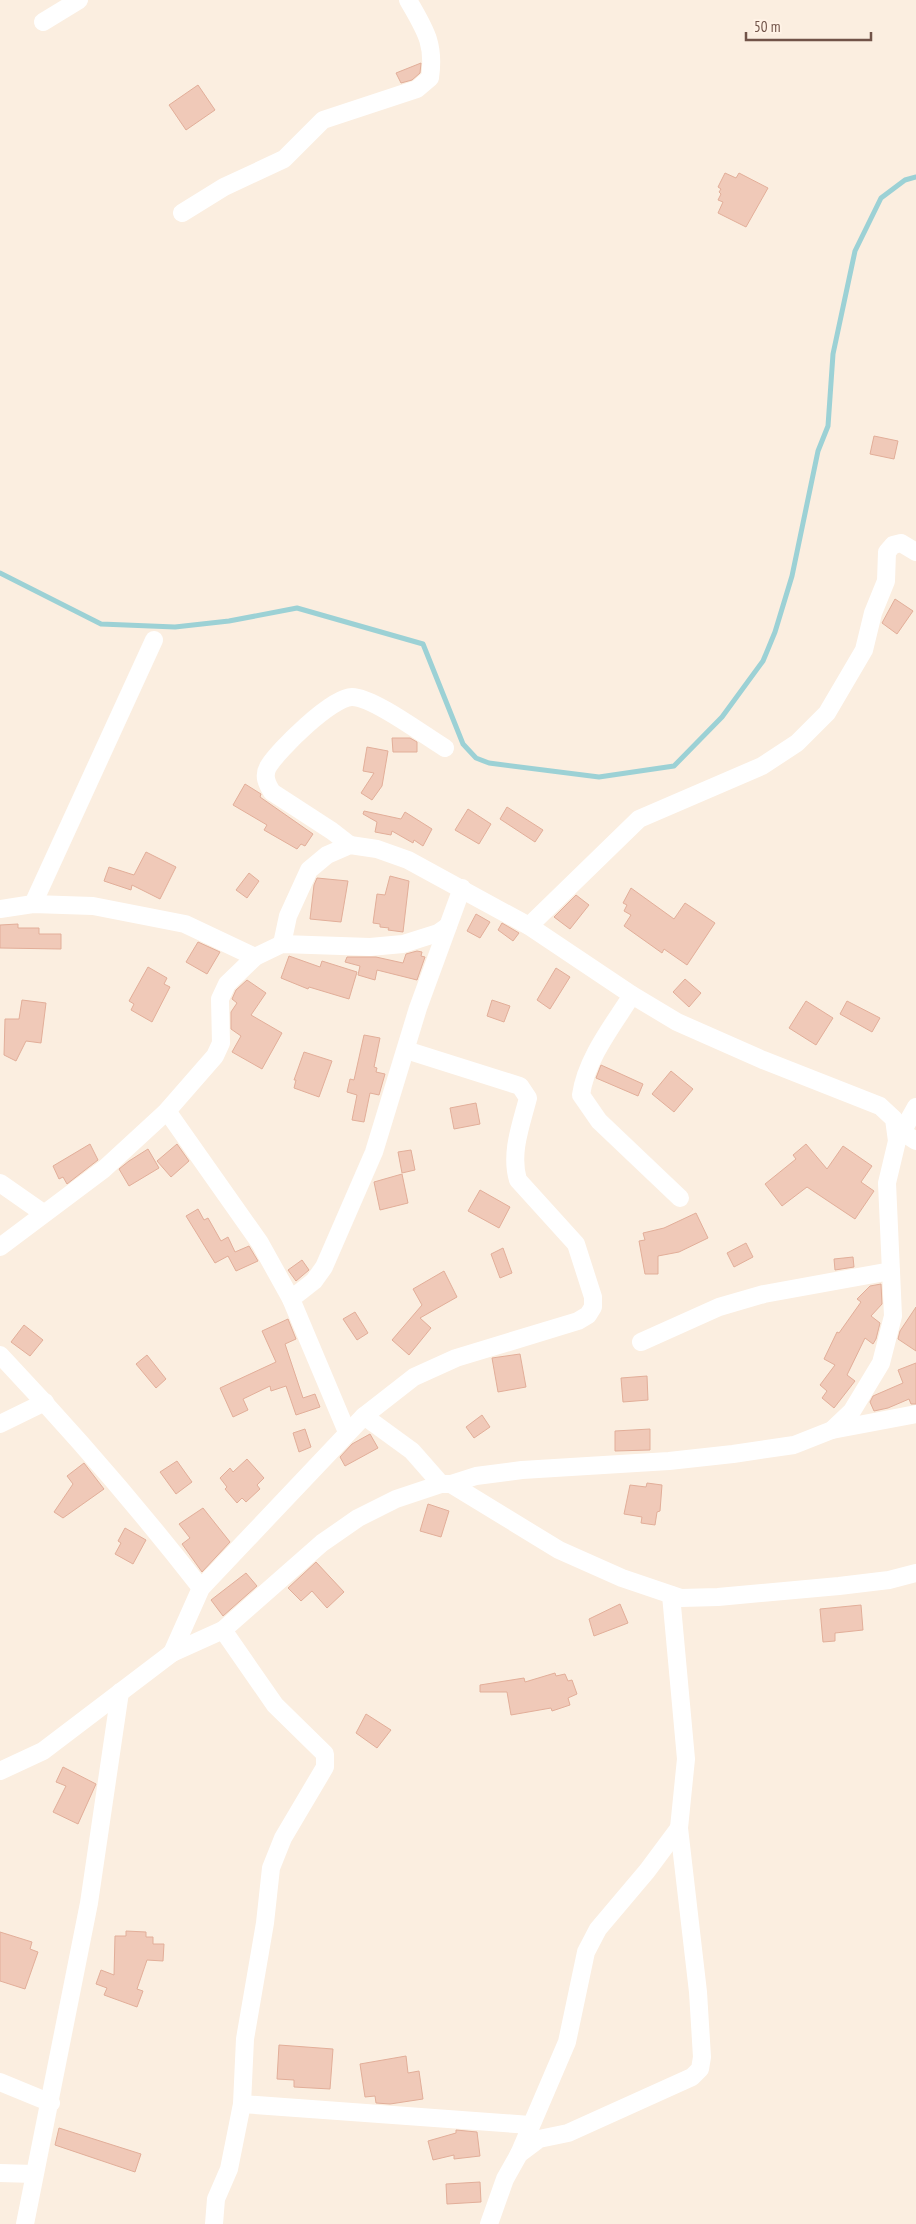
<svg xmlns="http://www.w3.org/2000/svg" width="916" height="2224" font-family="'PT Sans Narrow',sans-serif">
<style>
.lines{fill:none;stroke-linecap:round;stroke-linejoin:round}
.stream{stroke:#9cd1d5;stroke-width:5}
.building{fill:#f0c9b8;stroke:#e2ae99}
.street{stroke:#fff;stroke-width:18}
</style>
<rect width="100%" height="100%" fill="#fbeee0"/>
<g class="lines">
<path class="stream" d="M0,573L101,624L175,627L229,621L297,608L423,644L463,744L476,758L489,763L599,777L674,766L722,717L763,661L775,632L792,576L818,451L828,426L833,354L855,251L881,198L905,180L916,177"/>
</g>
<g class="building">
<path d="M421,63L420,73L412,80L401,83L396,73Z"/>
<path d="M198,85L215,110L186,130L169,105Z"/>
<path d="M725,173L736,178L739,173L768,188L746,227L718,213L723,202L718,200L721,194L719,192L721,189L718,187Z"/>
<path d="M874,436L898,441L894,459L870,454Z"/>
<path d="M895,599L913,611L897,634L882,623Z"/>
<path d="M392,738H410L417,742V752H393Z"/>
<path d="M367,747L388,751L382,786L372,800L361,793L374,773L363,771Z"/>
<path d="M245,784L261,794L260,797L313,834L305,846L301,844L297,849L264,830L267,825L233,805Z"/>
<path d="M507,807L543,830L535,842L500,819Z"/>
<path d="M468,809L491,824L479,844L455,830Z"/>
<path d="M364,811L401,819L405,812L432,829L423,846L414,840L413,843L392,831L391,835L375,832L377,822L363,814Z"/>
<path d="M146,852L176,867L160,899L132,885L131,890L104,881L109,867L134,875Z"/>
<path d="M249,873L259,881L247,898L236,890Z"/>
<path d="M390,876L409,881L403,932L388,930L389,928L380,927V924L373,923L377,894L385,895Z"/>
<path d="M317,878L348,881L341,922L310,919L314,885Z"/>
<path d="M631,888L674,919L685,903L715,923L687,965L664,949L662,953L624,926L631,915L624,911L627,905L623,903Z"/>
<path d="M576,895L589,905L570,929L554,917Z"/>
<path d="M476,914L490,922L480,938L467,931Z"/>
<path d="M502,923L519,933L513,941L498,930Z"/>
<path d="M18,924V928H39V934H61V949L0,948V925Z"/>
<path d="M198,942L220,952L207,974L186,962Z"/>
<path d="M417,951L422,952L421,956L425,957L417,980L377,970L375,980L358,975L360,966L345,962L347,957H376L403,963L406,954Z"/>
<path d="M289,956L320,967L322,961L357,972L349,999L309,987L308,989L281,978Z"/>
<path d="M148,967L167,978L164,984L170,987L152,1022L131,1010L134,1004L129,1001Z"/>
<path d="M556,968L570,977L550,1009L537,1000Z"/>
<path d="M685,979L701,993L689,1007L673,992Z"/>
<path d="M247,980L266,993L251,1015L282,1033L262,1069L232,1052L241,1036L231,1029V1012L237,1003L232,999L236,990Z"/>
<path d="M22,1000L46,1003L41,1043L26,1041L16,1061L4,1055L5,1019H19Z"/>
<path d="M492,1000L510,1006L504,1022L487,1016Z"/>
<path d="M806,1001L833,1018L816,1045L789,1028Z"/>
<path d="M847,1001L880,1018L872,1032L840,1014Z"/>
<path d="M364,1035L380,1038L374,1067L377,1068L376,1072L385,1074L379,1095L370,1093L364,1122L352,1120L357,1095L347,1092L350,1079L354,1080Z"/>
<path d="M304,1052L332,1061L319,1097L294,1088L296,1080H294Z"/>
<path d="M601,1065L643,1084L638,1096L596,1078Z"/>
<path d="M671,1071L693,1089L674,1112L652,1094Z"/>
<path d="M476,1103L480,1124L454,1129L450,1108Z"/>
<path d="M90,1144L98,1160L67,1184L63,1177L59,1179L53,1166Z"/>
<path d="M177,1144L189,1161L171,1177L157,1161Z"/>
<path d="M806,1144L827,1169L843,1146L872,1166L861,1182L874,1191L855,1219L807,1187L782,1206L765,1184L796,1159L793,1155Z"/>
<path d="M148,1149L159,1168L129,1186L119,1169L129,1161Z"/>
<path d="M411,1150L415,1170L402,1173L398,1152Z"/>
<path d="M402,1174L408,1203L380,1210L374,1182Z"/>
<path d="M480,1190L510,1207L499,1228L468,1211Z"/>
<path d="M198,1209L204,1220L208,1218L221,1241L228,1237L235,1252L249,1246L258,1261L236,1271L228,1256L215,1263L186,1216Z"/>
<path d="M696,1213L708,1238L679,1252L658,1256V1274H645L639,1241L645,1240L643,1233L664,1228Z"/>
<path d="M746,1243L753,1257L734,1267L727,1253Z"/>
<path d="M503,1248L512,1273L500,1278L491,1254Z"/>
<path d="M853,1257L854,1267L835,1270L834,1259Z"/>
<path d="M302,1260L309,1270L296,1281L288,1270Z"/>
<path d="M444,1271L457,1297L420,1318L431,1328L409,1355L392,1340L422,1305L413,1289Z"/>
<path d="M881,1284L882,1304L871,1316L880,1323L876,1339L873,1344L865,1338L847,1375L855,1381L834,1408L822,1398L827,1391L820,1385L835,1365L824,1359L837,1332L839,1333L861,1302L857,1299L870,1286Z"/>
<path d="M916,1307V1351L898,1339L900,1331Z"/>
<path d="M355,1312L368,1333L357,1340L343,1319Z"/>
<path d="M288,1319L296,1339L285,1344L303,1398L315,1394L320,1407L296,1415L286,1386L271,1391L270,1386L243,1399L248,1410L233,1417L220,1388L276,1362L262,1331Z"/>
<path d="M24,1325L43,1340L30,1356L11,1342Z"/>
<path d="M520,1354L526,1387L498,1392L492,1358Z"/>
<path d="M147,1355L166,1379L156,1388L136,1364Z"/>
<path d="M916,1363V1404H911L909,1399L888,1408L874,1411L870,1402L873,1396L903,1383L898,1370Z"/>
<path d="M647,1376L648,1400L623,1402L621,1378Z"/>
<path d="M482,1415L490,1427L474,1438L466,1427Z"/>
<path d="M305,1429L311,1447L299,1452L293,1433Z"/>
<path d="M650,1429V1450L615,1451V1431Z"/>
<path d="M370,1434L378,1448L345,1466L340,1457L352,1444Z"/>
<path d="M247,1459L264,1478L257,1485L260,1489L246,1502L242,1498L237,1503L225,1489L227,1487L220,1478L230,1468L233,1472Z"/>
<path d="M177,1461L192,1482L176,1494L160,1472Z"/>
<path d="M84,1463L104,1489L63,1518L54,1512L73,1484L67,1476Z"/>
<path d="M647,1483L662,1485L660,1511L657,1512L655,1525L641,1523L642,1517L624,1514L630,1485L646,1487Z"/>
<path d="M428,1504L449,1511L441,1537L420,1531Z"/>
<path d="M203,1508L230,1542L202,1572L182,1544L190,1538L179,1524Z"/>
<path d="M125,1528L146,1540L133,1564L115,1554L121,1543L118,1541Z"/>
<path d="M316,1562L344,1592L327,1608L312,1591L301,1601L288,1588Z"/>
<path d="M246,1573L257,1586L223,1616L211,1600Z"/>
<path d="M620,1604L628,1623L594,1636L589,1619Z"/>
<path d="M861,1605L863,1630L835,1633V1641L823,1642L820,1609Z"/>
<path d="M555,1673L556,1676L565,1674L568,1681L572,1680L577,1694L568,1698L570,1705L552,1711L551,1708L511,1715L507,1692H480V1685L524,1678L525,1682Z"/>
<path d="M366,1714L391,1730L377,1748L356,1733Z"/>
<path d="M63,1767L96,1784L78,1824L53,1812L66,1786L56,1782Z"/>
<path d="M126,1931L146,1932V1937H153V1944H164L163,1961L147,1960L137,1989L143,1991L137,2007L104,1995L107,1988L96,1984L101,1970L114,1975L115,1936H126Z"/>
<path d="M0,1932L32,1942L30,1949L38,1952L25,1989L0,1981Z"/>
<path d="M279,2045L333,2049L330,2089L294,2087V2080L277,2079Z"/>
<path d="M406,2056L408,2073L419,2071L423,2099L390,2104L376,2103L375,2096L365,2097L360,2064Z"/>
<path d="M59,2128L141,2154L135,2172L55,2145Z"/>
<path d="M456,2130L477,2132L480,2156L454,2159V2155L433,2160L428,2141L456,2133Z"/>
<path d="M480,2182L481,2202L447,2204L446,2184Z"/>
</g>
<g class="lines">
<g class="street">
<path d="M43,22L79,0"/>
<path d="M182,213L224,187L284,159L323,120L417,89L430,78C435,43 425,30 408,0"/>
<path d="M350,845L332,831L272,792C267,784 263,776 268,767C278,750 332,697 352,697C373,697 425,736 445,748"/>
<path d="M33,904L154,640"/>
<path d="M0,909L33,904L93,906L185,924L255,957L282,944L370,947L403,944L438,933L448,926"/>
<path d="M529,926L639,819L762,766L797,743L827,713L864,650L873,613L886,581L887,552L893,545L901,543L916,552"/>
<path d="M282,944L288,916L309,870L327,855L350,845L377,849L408,860L529,926L632,995L677,1022L763,1060L880,1106L894,1119L897,1141"/>
<path d="M632,995C613,1025 586,1059 581,1095L599,1121L680,1198"/>
<path d="M167,1111L260,1243L291,1299L347,1432"/>
<path d="M902,1132L916,1141"/>
<path d="M0,1183L43,1213"/>
<path d="M0,1247L104,1169L167,1111L215,1056L221,1043L220,999L227,984L255,957"/>
<path d="M291,1299L314,1281L324,1267L374,1152L418,1008L462,888"/>
<path d="M641,1342L719,1307L764,1294L891,1271"/>
<path d="M0,1355C71,1430 138,1507 201,1588"/>
<path d="M364,1416L412,1451L441,1484"/>
<path d="M0,1424L45,1402"/>
<path d="M832,1430L916,1414"/>
<path d="M451,1484L476,1476L522,1470L669,1461L733,1454L794,1445L832,1430L852,1411L881,1363L893,1316L887,1183L897,1141L916,1107"/>
<path d="M172,1653L201,1588L364,1416L414,1377L456,1358L578,1321L588,1315L593,1307V1297L576,1244L518,1180C510,1153 521,1125 528,1098L520,1086L406,1050"/>
<path d="M0,1771L43,1751L172,1653L223,1630L322,1543L358,1518L396,1499L441,1484H451L559,1550L622,1578L681,1598L718,1597L839,1586L889,1580L916,1573"/>
<path d="M0,2082L51,2103"/>
<path d="M242,2104L530,2125"/>
<path d="M519,2154L567,2042L586,1952L598,1929L647,1871L679,1828"/>
<path d="M0,2173L34,2174"/>
<path d="M25,2224L89,1903L120,1692"/>
<path d="M214,2224L216,2199L229,2169L242,2104L245,2039L265,1923L271,1868L283,1838L325,1767V1754L275,1705L223,1630"/>
<path d="M489,2224L505,2179L519,2154L539,2139L568,2133L692,2077L700,2069L702,2057L698,1992L679,1828L686,1759L671,1595"/>
</g>
</g>
<path d="M746 32v8h125v-8" fill="none" stroke="#715348" stroke-width="2.5"/>
<text x="754" y="32" font-size="15" fill="#715348" stroke="#fff2e5" stroke-width="4" paint-order="stroke">50 m</text>
</svg>
